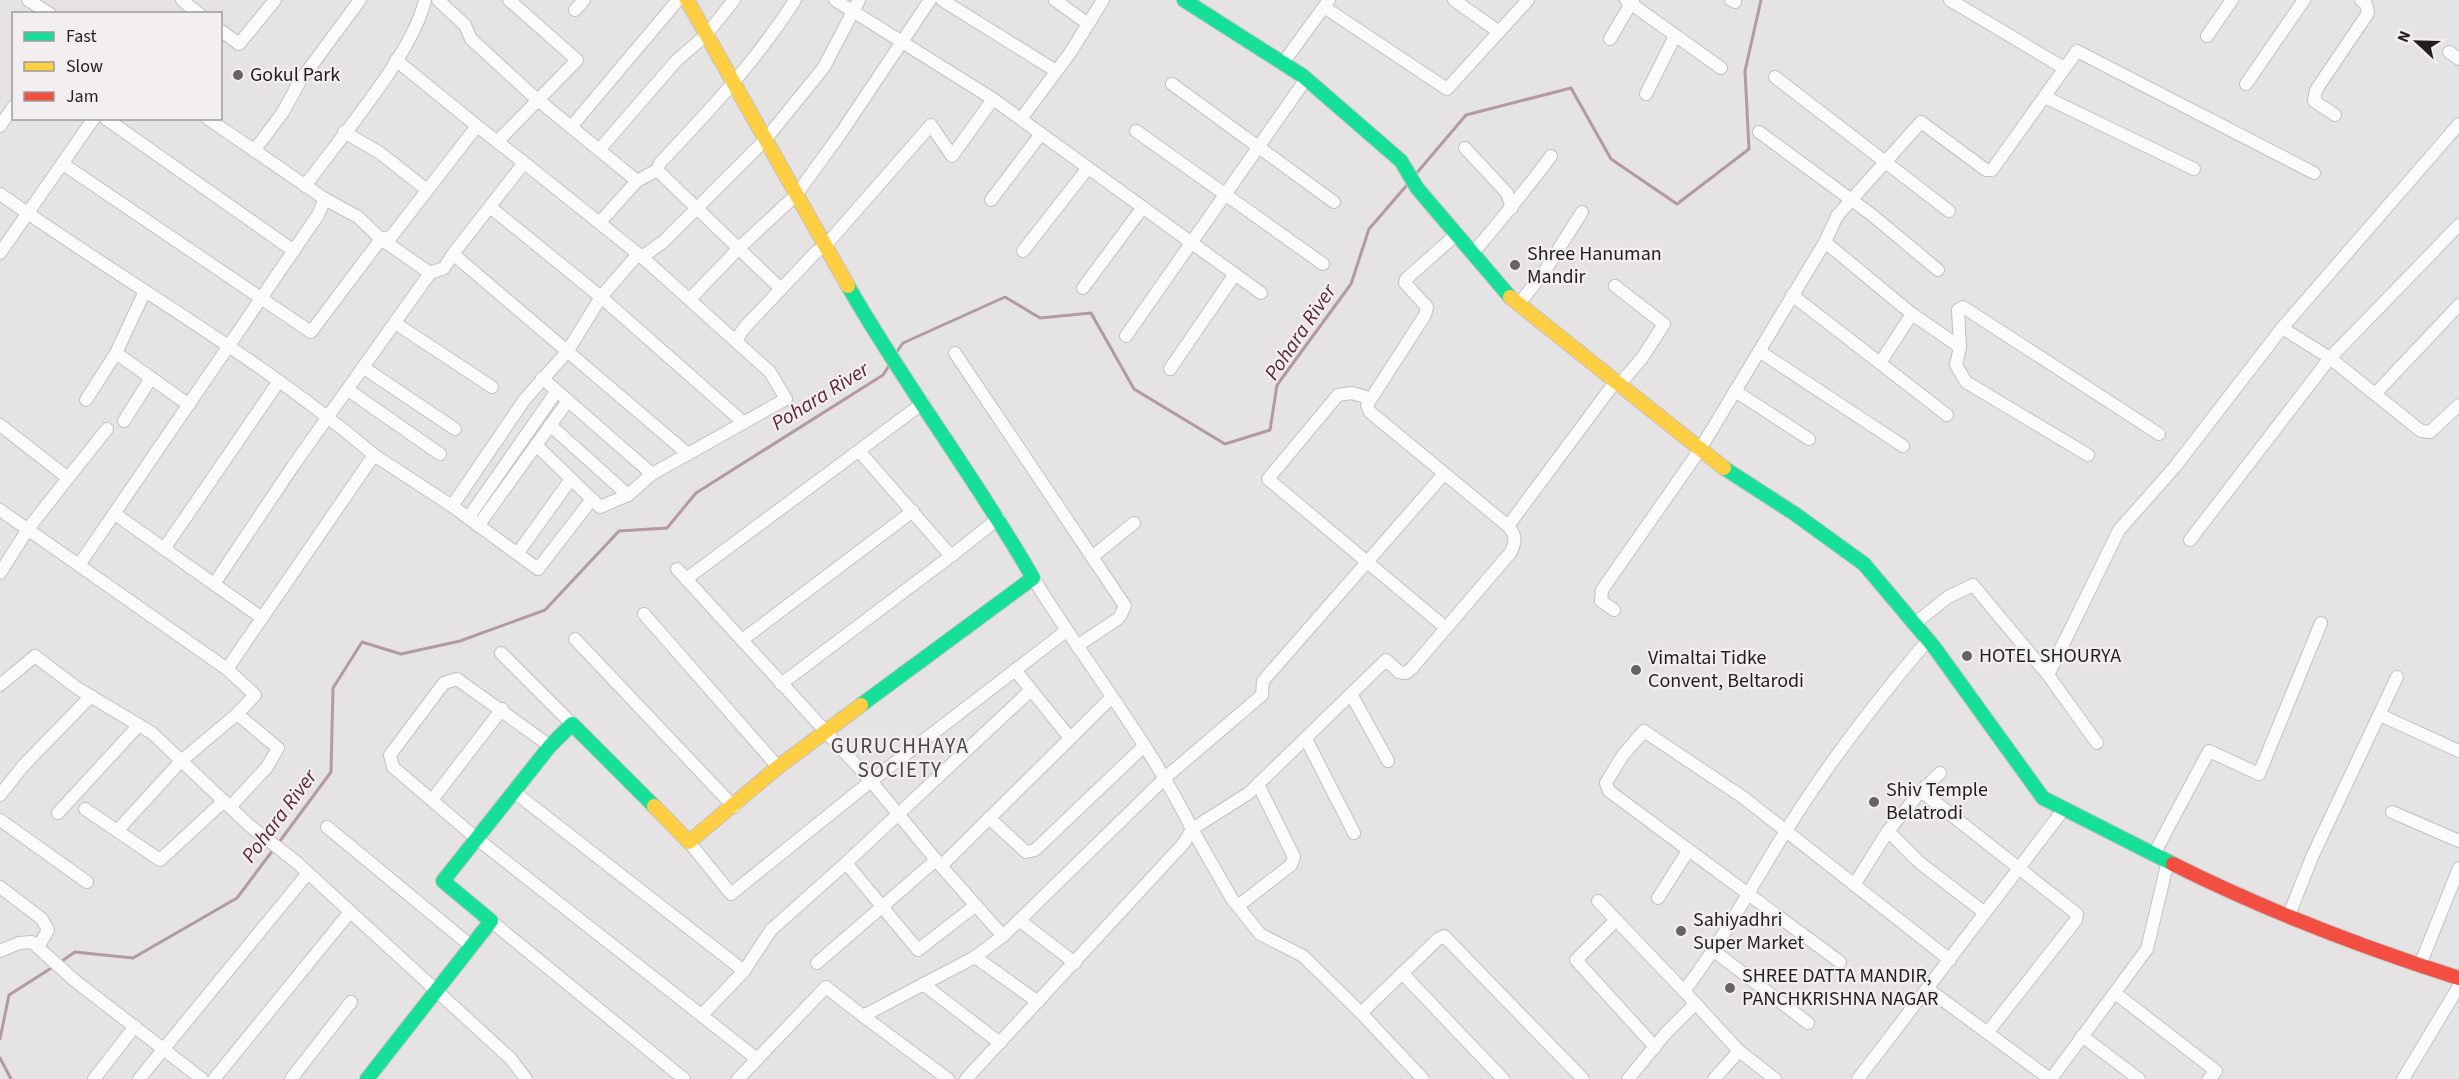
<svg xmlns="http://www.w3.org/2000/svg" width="2459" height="1079" font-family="'Source Sans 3',sans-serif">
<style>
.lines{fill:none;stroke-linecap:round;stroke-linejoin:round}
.stream{stroke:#b39a9d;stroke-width:3}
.street-casing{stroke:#c3c1c2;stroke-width:14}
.fast-casing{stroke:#c3c1c2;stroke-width:16}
.slow-casing{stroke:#c3c1c2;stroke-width:16}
.jam-casing{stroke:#c3c1c2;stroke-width:16}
.street{stroke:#fbfbfb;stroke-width:12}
.fast{stroke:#16e098;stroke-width:14}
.slow{stroke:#ffcf43;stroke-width:14}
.jam{stroke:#f24e42;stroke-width:14}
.poi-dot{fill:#656363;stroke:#f3eff0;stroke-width:2}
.labels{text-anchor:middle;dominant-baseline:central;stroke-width:4.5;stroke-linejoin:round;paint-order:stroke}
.poi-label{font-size:20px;fill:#201e1e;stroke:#f3eff0;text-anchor:start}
.water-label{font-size:21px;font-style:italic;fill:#5a2731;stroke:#f3eff0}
.neighbourhood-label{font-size:21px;letter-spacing:1.5px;fill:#484445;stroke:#f3eff0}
</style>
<rect width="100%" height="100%" fill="#e5e3e3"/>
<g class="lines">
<g class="stream">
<path d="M1415,175L1466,115L1571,88L1611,159L1677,204L1749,149L1745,71L1761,0"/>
<path d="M896,353L903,343L1005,297L1040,318L1091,313L1134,389L1225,444L1270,430L1277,385L1351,284L1369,229L1407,185"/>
<path d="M277,845L331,772L333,688L362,642L401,654L460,641L545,610L619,531L667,528L696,493L883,375L890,364"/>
<path d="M59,963L75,952L133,958L237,898L273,850"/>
<path d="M0,1039L9,995L53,967"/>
<path d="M0,1058L11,1079"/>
</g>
<g class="street-casing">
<g id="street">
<path d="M28,0L50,14"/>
<path d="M182,0L199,14"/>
<path d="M438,0L465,25L471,39L532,95L637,181L600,222"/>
<path d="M835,0L993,99L1261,293"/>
<path d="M942,0L1056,71"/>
<path d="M1055,0L1088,24"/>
<path d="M1454,0L1499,32"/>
<path d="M1626,0L1721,68"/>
<path d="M1731,0L1735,2"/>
<path d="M1950,0L2064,68"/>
<path d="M1324,7L1447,89L1528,0"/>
<path d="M575,10L584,0"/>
<path d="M220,30L239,44L275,0"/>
<path d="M2207,36L2232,0"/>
<path d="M1610,39L1633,0"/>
<path d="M2449,52L2459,59"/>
<path d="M396,60L477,126"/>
<path d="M1283,63L1329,0"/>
<path d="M1775,77L1949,211"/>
<path d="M1172,84L1334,202"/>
<path d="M2246,84L2304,0"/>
<path d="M1646,94L1675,36"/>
<path d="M2045,97L2194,169"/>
<path d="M2335,115L2314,101L2316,90L2368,13L2366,4L2361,0"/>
<path d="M105,118L294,251"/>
<path d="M1021,119L1070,53L1103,0"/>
<path d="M0,126L14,106"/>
<path d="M571,127L678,0"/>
<path d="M1136,131L1323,264"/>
<path d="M344,132L380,153L427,190"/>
<path d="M1759,132L1872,215L1938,270"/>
<path d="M497,142L577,60L509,0"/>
<path d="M1465,148L1507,193L1512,208"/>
<path d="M599,150L677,60L706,35L734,0"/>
<path d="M254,151L283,112L300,81L360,0"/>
<path d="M522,161L642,257L663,242L765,140L824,67L859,0"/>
<path d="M63,164L311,332L381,239L430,273L293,466L214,584"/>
<path d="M657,170L781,289"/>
<path d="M637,181L657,170L660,163C709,111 757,60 795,0"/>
<path d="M305,186C339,139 413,54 425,0"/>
<path d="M0,194C124,282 258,356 374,455L227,669"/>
<path d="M325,199L358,217L381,239L391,237L477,126L522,161L520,168L453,254"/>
<path d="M991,200L1041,134"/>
<path d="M490,207L601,297L744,423"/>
<path d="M1457,234L1406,279L1405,283L1427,307L1425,315L1367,405L1370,412L1508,526C1516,535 1516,541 1511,552L1412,668L1406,673L1399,672L1386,660L1249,793L1192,829L1232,899L1260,934L1303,956L1361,1013L1438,939L1444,936L1583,1079"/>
<path d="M1825,242L1912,314L1960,347L1956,365L1966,382L2088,455"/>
<path d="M1023,251L1088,168"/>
<path d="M0,253L94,118"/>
<path d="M1473,253C1500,221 1526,190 1551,156"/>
<path d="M430,273L444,268L453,254L688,454"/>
<path d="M1615,286L1664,324L1642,358L1619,385"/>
<path d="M1083,288L1143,207"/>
<path d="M145,291L116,353L189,405"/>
<path d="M1792,295L1947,415"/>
<path d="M690,299L739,248L796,195L841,133L930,0"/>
<path d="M1519,304L1546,269L1582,212"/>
<path d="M395,323L492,387"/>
<path d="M2282,328L2459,124"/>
<path d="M1126,336L1306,79"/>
<path d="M736,340L745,327L817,251L825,246L931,125L952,156L993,99"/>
<path d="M1960,347L1958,310L1963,307L2159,434"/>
<path d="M1759,351L1903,446"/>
<path d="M955,353L1125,606L1119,618L1077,646"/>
<path d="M1880,363L1912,314"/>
<path d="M364,368L455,429"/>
<path d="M1170,369L1235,274"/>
<path d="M542,378L652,474L786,399L770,372L642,257"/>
<path d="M348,390L440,454"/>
<path d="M1735,391L1809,439"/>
<path d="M2375,394L2459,305"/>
<path d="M1369,398L1352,393L1338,395L1268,479L1446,628"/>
<path d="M86,400L116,353"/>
<path d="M124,421L151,378"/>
<path d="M0,425L68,478L28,529L0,573"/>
<path d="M550,425L628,495"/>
<path d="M536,445L600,507L628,495L652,474"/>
<path d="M374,455L452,506L538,569L592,499"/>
<path d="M68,478L107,429"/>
<path d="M452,506L525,399L567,352L601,297L638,254"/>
<path d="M0,510L227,669L255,695L237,714L278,748L267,767L230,807"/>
<path d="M115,514L262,618"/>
<path d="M468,518L556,392"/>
<path d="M478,526L567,402"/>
<path d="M1508,526L1615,382"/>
<path d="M2190,540L2330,358L2421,431L2430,432L2459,405"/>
<path d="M164,549L279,381"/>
<path d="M517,554L571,479"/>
<path d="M951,556L999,518"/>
<path d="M1092,557L1134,523"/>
<path d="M79,565L318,215L325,199L207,118"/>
<path d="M677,569L871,781L731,894L689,842"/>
<path d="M686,579L923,403"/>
<path d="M1614,610L1601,601L1602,590L1699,451L1825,242L1837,216L1921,122L1986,170H1992L2077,51L2314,173"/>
<path d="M644,614L778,767"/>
<path d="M1914,624L1948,597L1973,585L2048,675L2119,530L2174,468L2282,328L2330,358L2459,225"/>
<path d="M1066,631L871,781L941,866L1112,697"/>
<path d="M575,639L734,807"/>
<path d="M742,640L913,511"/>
<path d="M501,653L572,724"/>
<path d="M1015,670L1070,738"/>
<path d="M2048,675L2097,743"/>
<path d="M781,684L951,556L859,451"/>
<path d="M0,685L35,656L77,688L152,733L250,826L295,861L511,1059L526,1079"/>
<path d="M1351,694L1388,761"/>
<path d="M2380,715L2459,751"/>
<path d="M1306,739L1354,833"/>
<path d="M550,746L457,679L444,683L390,755L393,767L476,838L757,1059"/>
<path d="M1940,773L1921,791L2077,914L2076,920L1988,1032"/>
<path d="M513,791L744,971L702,1015"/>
<path d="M0,795L23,766L91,696"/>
<path d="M432,800L502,709"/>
<path d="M85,809L160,860L224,801"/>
<path d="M2392,812L2459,841"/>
<path d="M58,813L139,725"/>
<path d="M989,818L1026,852L1035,850L1144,746"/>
<path d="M0,820L87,882"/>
<path d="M327,827L471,946"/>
<path d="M117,831L181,761L237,714"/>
<path d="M1888,831L1920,863L1985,913"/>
<path d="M2154,854L2209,751L2259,774L2321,623"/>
<path d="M846,863L918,950L976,905"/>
<path d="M941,866L1003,936L1166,777L1262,695L1263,681L1444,474"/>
<path d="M1854,885L1888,831L1921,791"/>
<path d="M0,887L42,919L48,930L38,947"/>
<path d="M1658,898L1688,851"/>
<path d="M1598,901L1684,991"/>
<path d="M1238,906L1291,865L1294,857L1258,784"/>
<path d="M2289,915L2312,857L2397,677"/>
<path d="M1019,920L1075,963"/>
<path d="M1616,920L1576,960L1655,1047"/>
<path d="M491,921L684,1079"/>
<path d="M0,951L19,943L32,942L74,980L202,1079"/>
<path d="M1714,951L1808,1023"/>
<path d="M975,957L1038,1002"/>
<path d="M1840,962L1609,791L1606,783L1623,755L1644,731L1744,798L1950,960"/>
<path d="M817,963L936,860"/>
<path d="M2420,965L2459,868"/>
<path d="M744,971L771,930L846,863L1031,690"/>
<path d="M1402,973L1503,1079"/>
<path d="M923,984L1000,1043"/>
<path d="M1928,989L2050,1079"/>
<path d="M2115,993L2216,1071L2209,1079"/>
<path d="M1361,1013L1423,1079"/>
<path d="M863,1016L948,1079"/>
<path d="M2082,1036L2139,1079"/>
<path d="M94,1079L135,1026"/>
<path d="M139,1079L308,873"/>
<path d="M214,1079L350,912"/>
<path d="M291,1079L351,1002"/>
<path d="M738,1079L826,987L863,1016L975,957L1003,936"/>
<path d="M966,1079L1184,843L1192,829C1148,740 1085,662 1033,578"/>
<path d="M1628,1079L1666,1033L1695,1004"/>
<path d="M1714,1079L1739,1051"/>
<path d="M1775,1079L1739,1051L1684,991C1722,942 1751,887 1784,834C1826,766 1876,701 1928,640"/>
<path d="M1858,1079L2064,809"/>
<path d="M2051,1079L2147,949L2168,861"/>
<path d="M2403,1079L2459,986"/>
</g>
</g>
<g class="fast-casing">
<g id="fast">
<path d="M1184,0L1303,76L1401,161L1417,188L1510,297"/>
<path d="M848,286C905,386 976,478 1033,578L861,705"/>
<path d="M1724,468L1795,514L1864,564L1934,647L2043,798L2173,864"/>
<path d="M367,1079L491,921L443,881L550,746L572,724L654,806"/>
</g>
</g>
<g class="slow-casing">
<g id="slow">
<path d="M687,0L848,286"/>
<path d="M1510,297L1724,468"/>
<path d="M654,806L689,842L778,767L861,705"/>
</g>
</g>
<g class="jam-casing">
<path id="jam" d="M2173,864C2265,910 2361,947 2459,978"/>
</g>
<use href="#street" class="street"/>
<use href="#fast" class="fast"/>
<use href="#slow" class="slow"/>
<use href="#jam" class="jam"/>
</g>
<g class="poi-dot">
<circle cx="238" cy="75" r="6"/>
<circle cx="1515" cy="265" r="6"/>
<circle cx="1967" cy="656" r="6"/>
<circle cx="1636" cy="670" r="6"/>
<circle cx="1874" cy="802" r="6"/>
<circle cx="1681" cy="931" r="6"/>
<circle cx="1730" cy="988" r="6"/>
</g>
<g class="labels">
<g class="poi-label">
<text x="250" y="75">Gokul Park</text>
<text x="1527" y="254">Shree Hanuman<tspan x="1527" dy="23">Mandir</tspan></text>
<text x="1979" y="656">HOTEL SHOURYA</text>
<text x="1648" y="658">Vimaltai Tidke<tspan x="1648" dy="23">Convent, Beltarodi</tspan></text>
<text x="1886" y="790">Shiv Temple<tspan x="1886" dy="23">Belatrodi</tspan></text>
<text x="1693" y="920">Sahiyadhri<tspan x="1693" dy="23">Super Market</tspan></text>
<text x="1742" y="976">SHREE DATTA MANDIR,<tspan x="1742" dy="23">PANCHKRISHNA NAGAR</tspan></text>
</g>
<g class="water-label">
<text transform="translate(1300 332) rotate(-56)">Pohara River</text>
<text transform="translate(820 396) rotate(-32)">Pohara River</text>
<text transform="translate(279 816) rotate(-53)">Pohara River</text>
</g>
<g class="neighbourhood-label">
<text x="900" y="746">GURUCHHAYA<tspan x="900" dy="24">SOCIETY</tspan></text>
</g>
</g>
<rect x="12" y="12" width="210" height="108" fill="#f3eff0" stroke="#9f9b9c" stroke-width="1.5"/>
<rect x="24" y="32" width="30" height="9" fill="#16e098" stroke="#9f9b9c" stroke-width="1.5"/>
<text x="66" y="42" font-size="18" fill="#201e1e">Fast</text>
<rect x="24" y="62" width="30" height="9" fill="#ffcf43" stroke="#9f9b9c" stroke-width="1.5"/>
<text x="66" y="72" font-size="18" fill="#201e1e">Slow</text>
<rect x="24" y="92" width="30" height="9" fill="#f24e42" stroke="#9f9b9c" stroke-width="1.5"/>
<text x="66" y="102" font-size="18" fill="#201e1e">Jam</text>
<g transform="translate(2417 42) rotate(292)" stroke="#f3eff0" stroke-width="4.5" paint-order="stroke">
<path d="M0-4.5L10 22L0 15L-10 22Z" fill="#201e1e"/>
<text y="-9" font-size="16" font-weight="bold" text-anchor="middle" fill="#201e1e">N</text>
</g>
</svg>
